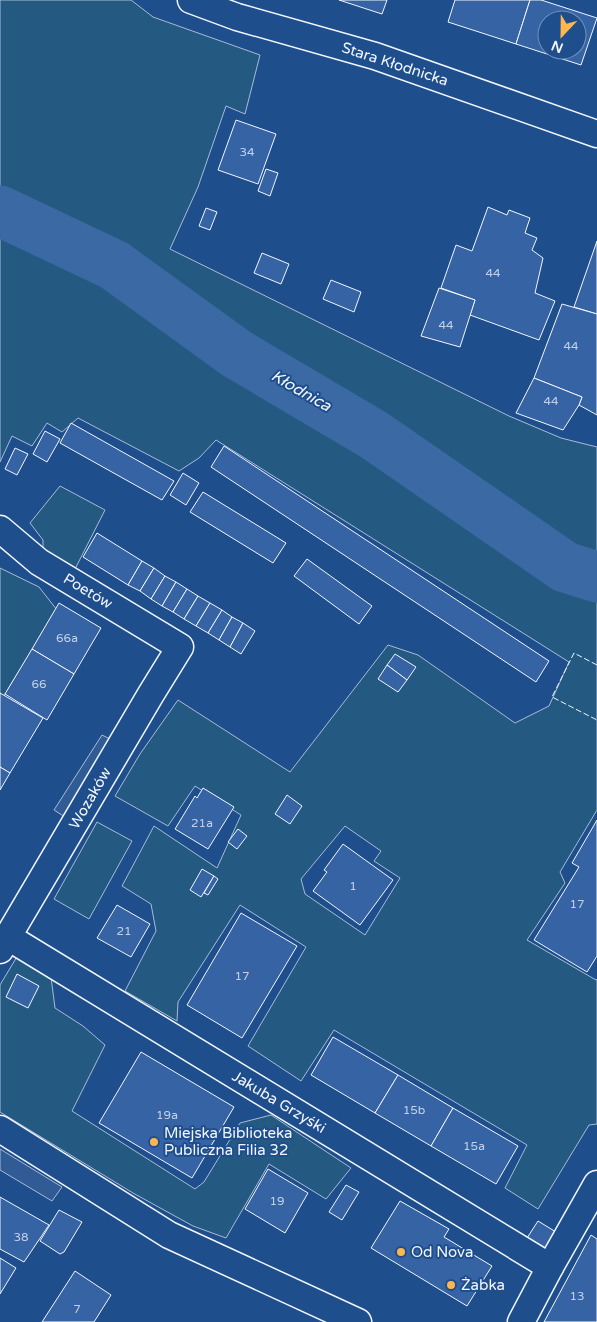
<svg xmlns="http://www.w3.org/2000/svg" width="597" height="1322" font-family="'Varela Round',sans-serif">
<style>
.green{fill:#245a82;stroke:#a8bbd7;fill-rule:evenodd}
.parking{fill:#305b95;stroke:#a8bbd7}
.lines{fill:none;stroke-linecap:round;stroke-linejoin:round}
.river{stroke:#3b69a3;stroke-width:51}
.building{fill:#3563a3;stroke:#f2f6ff;fill-rule:evenodd}
.street-casing{stroke:#f2f6ff;stroke-width:29}
.street{stroke:#1f4e8c;stroke-width:26}
.fence{stroke:#f2f6ff;stroke-width:1;stroke-dasharray:6 2.5;stroke-linecap:butt}
.poi-dot{fill:#ffb74d;stroke:#1f4e8c;stroke-width:2}
.labels{text-anchor:middle;dominant-baseline:central;stroke-width:4;stroke-linejoin:round;paint-order:stroke}
.number-label{font-size:12px;fill:#c3d1e8}
.street-label{font-size:15px;fill:#f2f6ff;stroke:#1f4e8c}
.poi-label{font-size:15px;fill:#f2f6ff;stroke:#1f4e8c;text-anchor:start}
.water-label{font-size:16px;font-style:italic;fill:#f2f6ff;stroke:#1f4e8c}
</style>
<rect width="100%" height="100%" fill="#1f4e8c"/>
<g class="green">
<path d="M0,0H131L153,17L260,55L245,114L226,106L198,187L170,249L509,416L561,438L597,447V810L560,872L565,883L527,940L596,980L597,979V1124L589,1125L538,1209L505,1188L527,1145L334,1030L301,1081L248,1046L306,947L240,905L178,1002L177,1021L125,991L156,931L151,904L122,886L154,826L217,868L241,815L195,786L168,826L115,796L140,754L178,700L290,772L388,645L418,655L515,723L549,706L569,662L216,440L199,458L179,471L78,418L62,432L47,423L32,446L12,436L0,462ZM345,826L381,851L374,861L400,878L365,935L305,894L301,879Z"/>
<path d="M60,486L105,510L73,573L43,558V540L30,523Z"/>
<path d="M0,568L39,587L57,610L0,702Z"/>
<path d="M97,822L132,841L89,919L54,899Z"/>
<path d="M18,955L51,977L55,1008L83,1026L105,1045L72,1111L195,1189L204,1182L240,1123L271,1115L351,1168L326,1199L269,1164L226,1238L193,1226L133,1193L0,1112V985Z"/>
</g>
<g class="parking">
<path d="M102,735L112,740L65,817L54,810Z"/>
<path d="M0,1149L62,1187L52,1201L0,1170Z"/>
</g>
<g class="lines">
<path class="river" d="M0,211L114,265L237,354L374,435L565,567L597,577"/>
</g>
<g class="building">
<path d="M339,0H387L382,14Z"/>
<path d="M455,0H530L516,44L448,22Z"/>
<path d="M530,0H541L597,18L581,65L516,44ZM547,20H577V50H547Z"/>
<path d="M236,120L276,134L258,184L218,170Z"/>
<path d="M266,169L278,173L270,196L258,191Z"/>
<path d="M488,207L507,215L509,210L530,218L525,233L537,238L532,250L543,258L535,293L555,301L539,340L470,315L475,300L441,288L456,245L472,251Z"/>
<path d="M206,208L217,212L210,230L199,226Z"/>
<path d="M597,241V314L574,307Z"/>
<path d="M262,253L289,264L281,284L254,273Z"/>
<path d="M331,280L361,292L354,312L323,299Z"/>
<path d="M439,288L475,300L460,347L421,336Z"/>
<path d="M562,304L597,314V415L579,405L582,397L534,378Z"/>
<path d="M534,378L582,397L579,405L563,430L516,413Z"/>
<path d="M71,423L174,481L162,500L60,443Z"/>
<path d="M45,431L60,439L47,462L33,454Z"/>
<path d="M224,446L549,661L536,682L211,467Z"/>
<path d="M15,448L28,454L17,475L5,469Z"/>
<path d="M183,473L199,483L186,505L170,495Z"/>
<path d="M203,492L286,543L273,563L190,512Z"/>
<path d="M97,533L142,561L128,585L83,557Z"/>
<path d="M307,559L372,606L359,624L294,576Z"/>
<path d="M142,561L154,568L140,591L128,585Z"/>
<path d="M154,568L165,576L151,599L140,591Z"/>
<path d="M165,576L176,582L162,606L151,599Z"/>
<path d="M176,582L187,589L173,612L162,606Z"/>
<path d="M187,589L198,596L184,619L173,612Z"/>
<path d="M198,596L210,603L196,626L184,619Z"/>
<path d="M59,603L101,628L74,674L32,649Z"/>
<path d="M210,603L222,610L208,633L196,626Z"/>
<path d="M222,610L232,617L219,640L208,633Z"/>
<path d="M232,617L243,623L230,647L219,640Z"/>
<path d="M243,623L255,631L241,654L230,647Z"/>
<path d="M32,649L74,674L47,720L5,694Z"/>
<path d="M395,654L416,667L407,680L387,665Z"/>
<path d="M387,665L407,680L398,692L378,679Z"/>
<path d="M0,693L43,718L10,773L0,767Z"/>
<path d="M0,767L10,773L0,790Z"/>
<path d="M203,788L234,807L208,849L175,829L195,796L197,798Z"/>
<path d="M287,795L302,806L290,824L275,814Z"/>
<path d="M597,820V956L587,972L534,940L579,867L572,863Z"/>
<path d="M238,829L247,836L237,849L228,842Z"/>
<path d="M343,844L393,880L360,925L313,891L327,872L324,870Z"/>
<path d="M202,869L214,876L201,897L190,890Z"/>
<path d="M214,876L218,879L208,895L204,893Z"/>
<path d="M117,905L150,924L131,957L97,938Z"/>
<path d="M241,913L297,946L242,1038L187,1005Z"/>
<path d="M17,974L39,986L28,1008L6,997Z"/>
<path d="M333,1037L398,1075L375,1113L311,1075Z"/>
<path d="M141,1052L234,1107L192,1178L99,1123Z"/>
<path d="M398,1075L453,1108L431,1146L375,1113Z"/>
<path d="M453,1108L518,1146L496,1184L431,1146Z"/>
<path d="M268,1169L308,1193L285,1233L245,1209Z"/>
<path d="M346,1185L359,1192L342,1220L329,1212Z"/>
<path d="M0,1197L49,1225L24,1262L0,1249Z"/>
<path d="M400,1201L449,1229L444,1237L492,1266L467,1306L371,1248Z"/>
<path d="M59,1210L82,1222L64,1252L60,1254L40,1241Z"/>
<path d="M538,1221L556,1232L546,1250L527,1238Z"/>
<path d="M591,1235L597,1239V1322H544Z"/>
<path d="M0,1258L16,1268L0,1294Z"/>
<path d="M75,1271L111,1295L94,1322H42Z"/>
</g>
<g class="lines">
<g class="street-casing">
<g id="street">
<path d="M191,0L237,17L375,56L597,134"/>
<path d="M0,529L39,562L180,647L151,694L0,950"/>
<path d="M8,937L550,1267"/>
<path d="M0,1129L169,1235L358,1322"/>
<path d="M521,1322L550,1267L597,1184"/>
</g>
</g>
<use href="#street" class="street"/>
<path class="fence" d="M597,665L574,653L552,697L597,720"/>
</g>
<g class="poi-dot">
<circle cx="154" cy="1142" r="5"/>
<circle cx="401" cy="1252" r="5"/>
<circle cx="451" cy="1285" r="5"/>
</g>
<g class="labels">
<g class="number-label">
<text x="247" y="152">34</text>
<text x="493" y="273">44</text>
<text x="446" y="325">44</text>
<text x="571" y="346">44</text>
<text x="551" y="401">44</text>
<text x="67" y="638">66a</text>
<text x="39" y="684">66</text>
<text x="202" y="823">21a</text>
<text x="353" y="886">1</text>
<text x="577" y="904">17</text>
<text x="124" y="931">21</text>
<text x="242" y="976">17</text>
<text x="414" y="1110">15b</text>
<text x="167" y="1115">19a</text>
<text x="474" y="1146">15a</text>
<text x="277" y="1201">19</text>
<text x="21" y="1237">38</text>
<text x="577" y="1296">13</text>
<text x="77" y="1309">7</text>
</g>
<g class="street-label">
<text transform="translate(395 64) rotate(18)">Stara Kłodnicka</text>
<text transform="translate(88 591) rotate(31)">Poetów</text>
<text transform="translate(90 798) rotate(-60)">Wozaków</text>
<text transform="translate(279 1102) rotate(31)">Jakuba Grzyśki</text>
</g>
<g class="poi-label">
<text x="164" y="1133">Miejska Biblioteka<tspan x="164" dy="17">Publiczna Filia 32</tspan></text>
<text x="411" y="1252">Od Nova</text>
<text x="461" y="1285">Żabka</text>
</g>
<g class="water-label">
<text transform="translate(301 391) rotate(30)">Kłodnica</text>
</g>
</g>
<g transform="translate(562 35) rotate(202)"><circle r="24" fill="#1f4e8c" stroke="#7391ba"/>
<path d="M0-4L9 19L0 12L-9 19Z" fill="#ffb74d"/>
<text y="-8" font-size="14" font-weight="bold" text-anchor="middle" fill="#f2f6ff">N</text>
</g>
</svg>
